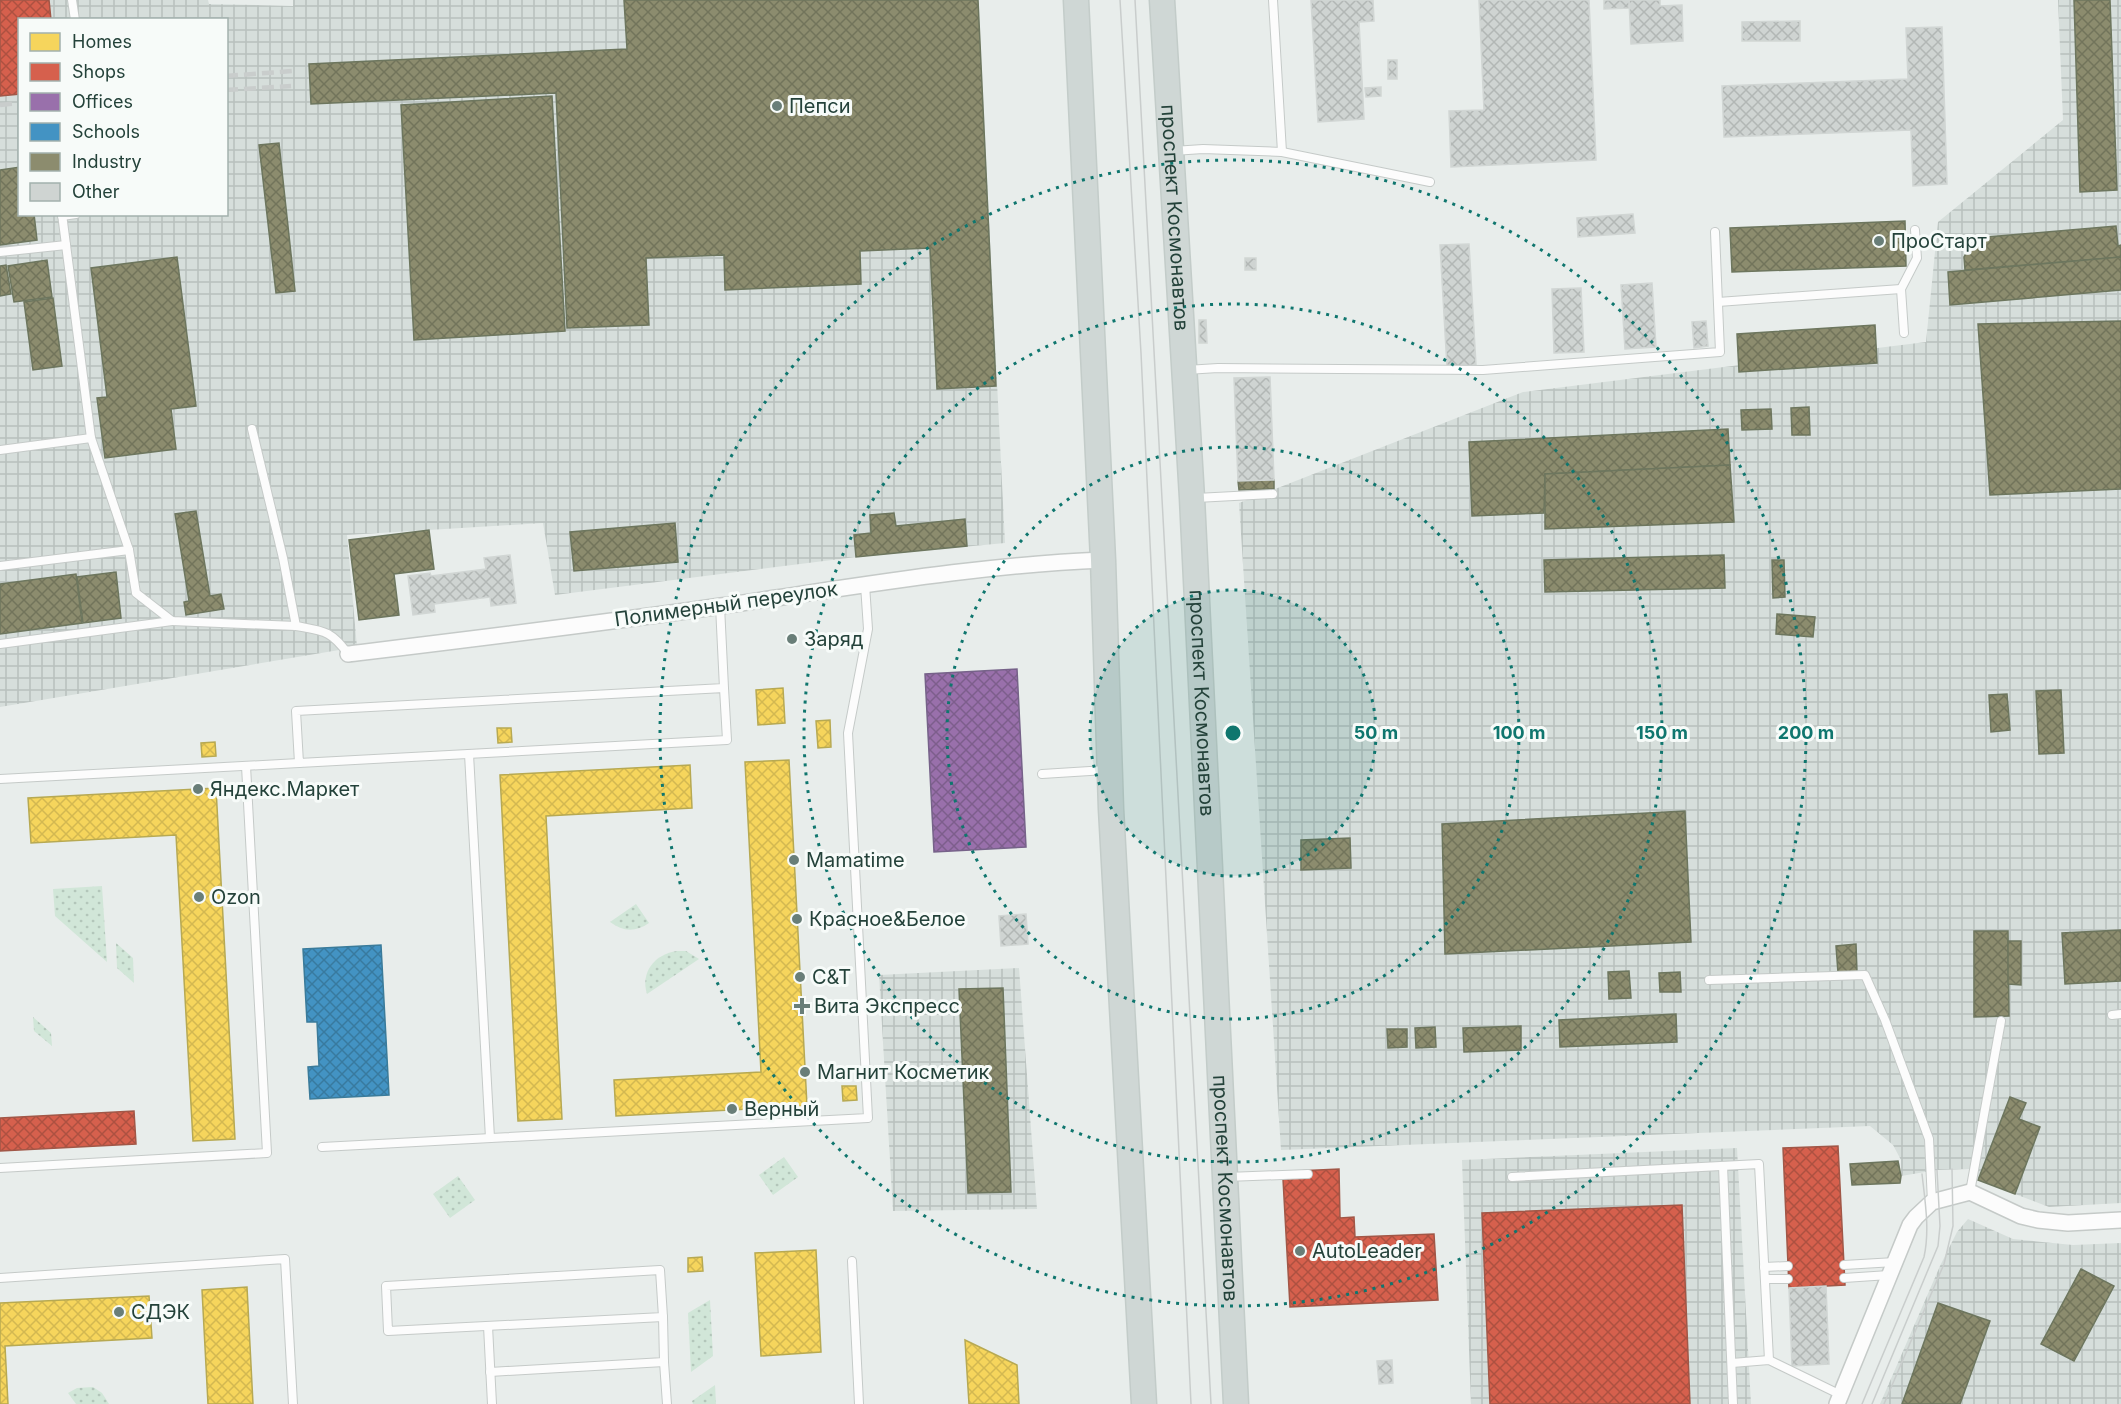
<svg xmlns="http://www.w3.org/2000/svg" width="2121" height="1404" font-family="Inter,sans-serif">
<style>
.industrial{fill:url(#industrial-grid);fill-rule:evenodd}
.park{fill:url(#park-dots)}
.homes{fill:url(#homes-cross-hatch);stroke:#b7a952;stroke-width:1.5}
.shops{fill:url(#shops-cross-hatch);stroke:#a15747;stroke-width:1.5}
.offices{fill:url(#offices-cross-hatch);stroke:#766289;stroke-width:1.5}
.schools{fill:url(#schools-cross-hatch);stroke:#3a7b9a;stroke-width:1.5}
.industry{fill:url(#industry-cross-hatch);stroke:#6d765e;stroke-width:1.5}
.building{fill:url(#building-cross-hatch);stroke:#d1d6d4;stroke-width:1.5}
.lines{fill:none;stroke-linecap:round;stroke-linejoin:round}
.service-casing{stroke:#c5cac8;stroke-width:10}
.minor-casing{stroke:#c5cac8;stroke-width:18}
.primary-casing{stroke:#c3ccc9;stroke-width:27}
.service{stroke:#fcfcfc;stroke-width:8}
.minor{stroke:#fcfcfc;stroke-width:15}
.primary{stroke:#cfd7d5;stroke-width:24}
.tram{stroke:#c9cdcc;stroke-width:1.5}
.rail{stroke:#c9cdcc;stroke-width:4.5;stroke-dasharray:12 6;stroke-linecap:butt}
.ring{fill:none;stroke:#0f766e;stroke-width:3;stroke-dasharray:3 6}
.poi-dot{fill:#697e78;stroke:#f7fbf9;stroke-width:2}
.labels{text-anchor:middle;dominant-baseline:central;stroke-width:6;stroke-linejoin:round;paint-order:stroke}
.poi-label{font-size:20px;fill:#24423a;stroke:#f7fbf9;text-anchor:start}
.street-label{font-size:20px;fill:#24423a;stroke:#f7fbf9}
.centre{fill:#0f766e;stroke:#f7fbf9;stroke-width:3}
.ring-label{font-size:18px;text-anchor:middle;font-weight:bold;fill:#0f766e;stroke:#f7fbf9;stroke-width:6;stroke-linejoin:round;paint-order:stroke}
</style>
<defs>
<pattern id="industrial-grid" width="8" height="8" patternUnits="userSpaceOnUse" patternTransform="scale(1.5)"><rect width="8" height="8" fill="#d6dedb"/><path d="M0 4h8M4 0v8" fill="none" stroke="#b8c0bd"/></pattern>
<pattern id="park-dots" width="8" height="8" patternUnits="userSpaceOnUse" patternTransform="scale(1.5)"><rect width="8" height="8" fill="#d1e6d8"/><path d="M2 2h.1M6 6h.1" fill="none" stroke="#b3c6ba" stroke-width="1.8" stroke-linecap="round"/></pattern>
<pattern id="homes-cross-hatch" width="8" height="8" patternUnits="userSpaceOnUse" patternTransform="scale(1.5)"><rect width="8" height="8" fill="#f6d55c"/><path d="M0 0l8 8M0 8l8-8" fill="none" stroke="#d3b851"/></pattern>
<pattern id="shops-cross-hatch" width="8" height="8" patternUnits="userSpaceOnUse" patternTransform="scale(1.5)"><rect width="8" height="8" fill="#d6604d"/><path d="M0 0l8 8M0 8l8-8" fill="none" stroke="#ad5141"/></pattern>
<pattern id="offices-cross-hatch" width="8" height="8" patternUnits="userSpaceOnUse" patternTransform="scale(1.5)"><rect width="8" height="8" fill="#9970ab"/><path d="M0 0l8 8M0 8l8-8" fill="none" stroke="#7d5e8c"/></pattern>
<pattern id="schools-cross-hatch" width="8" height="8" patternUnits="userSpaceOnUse" patternTransform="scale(1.5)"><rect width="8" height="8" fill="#4393c3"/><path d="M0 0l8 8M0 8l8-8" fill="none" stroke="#387a9f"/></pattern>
<pattern id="industry-cross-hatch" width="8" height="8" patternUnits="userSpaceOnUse" patternTransform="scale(1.5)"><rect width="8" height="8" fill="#8c8c6e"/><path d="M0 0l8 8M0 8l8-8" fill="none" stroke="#72745b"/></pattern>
<pattern id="building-cross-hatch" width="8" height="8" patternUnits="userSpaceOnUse" patternTransform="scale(1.5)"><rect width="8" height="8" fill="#cfd4d2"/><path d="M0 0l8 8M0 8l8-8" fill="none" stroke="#b2b7b5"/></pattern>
</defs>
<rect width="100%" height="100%" fill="#e8edeb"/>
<g class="industrial">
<path d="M0,0H208L209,4L293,6V0H978L1005,543L856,557L555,595L543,523L347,535L357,647L0,707ZM20,20H226V214H20Z"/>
<path d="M2058,0H2121V1203L2049,1207L1978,1180L1969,1169L1937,1170L1901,1176V1160L1893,1145L1870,1126L1281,1150L1239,503L1523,392L1926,342L1938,222L2063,120Z"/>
<path d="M1019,968L1037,1209L893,1211L879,975Z"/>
<path d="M1737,1148L1751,1404H1471L1462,1160Z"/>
<path d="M1968,1219L2013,1239L2073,1245L2121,1243V1404H1880L1940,1266L1957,1232Z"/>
</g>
<g class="park">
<path d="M102,886L107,962L55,916L53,889Z"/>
<path d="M636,904L649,923C636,932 623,932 610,922Z"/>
<path d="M116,943L133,958L134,983L117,968Z"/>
<path d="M677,951H686L699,959L647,994C640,972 655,954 677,951Z"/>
<path d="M33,1017L51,1033L52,1046L34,1031Z"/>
<path d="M784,1157L798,1177L773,1195L759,1175Z"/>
<path d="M458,1176L475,1200L450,1218L433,1194Z"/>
<path d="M710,1300L713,1356L691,1372L688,1313Z"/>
<path d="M715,1385L716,1404H693L692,1401Z"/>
<path d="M93,1387L102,1393L109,1404H76L68,1393L77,1388Z"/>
</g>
<g class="homes">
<path d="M783,688L785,723L758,725L756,690Z"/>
<path d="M830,720L831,747L818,748L816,721Z"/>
<path d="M497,728H511L512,742L498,743Z"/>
<path d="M215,742L216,756L202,757L201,743Z"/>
<path d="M789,760L807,1106L616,1116L614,1080L761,1072L745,762Z"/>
<path d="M690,765L692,808L546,816L562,1119L518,1121L500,775Z"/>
<path d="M216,788L235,1139L193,1141L176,835L31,843L28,798Z"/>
<path d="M842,1086H856L857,1100L843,1101Z"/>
<path d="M816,1250L821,1352L761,1356L755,1253Z"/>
<path d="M702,1257L703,1271L688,1272V1258Z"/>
<path d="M247,1287L253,1404H208L202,1290Z"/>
<path d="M149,1296L152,1338L5,1346L8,1404H0V1303Z"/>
<path d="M965,1340L1017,1365L1019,1404H969Z"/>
</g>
<g class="shops">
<path d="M0,0H49L51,20H20V94L0,96Z"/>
<path d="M134,1111L136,1144L0,1151V1118Z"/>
<path d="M1838,1146L1845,1285L1789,1288L1783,1148Z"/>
<path d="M1339,1169L1340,1218L1354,1217L1355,1237L1434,1234L1438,1300L1290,1307L1283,1179L1297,1178V1171Z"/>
<path d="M1682,1205L1690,1404H1490L1482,1213Z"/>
</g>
<path class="offices" d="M1017,669L1026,847L934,852L925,674Z"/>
<path class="schools" d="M381,945L389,1095L310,1099L308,1067L319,1066L317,1022H307L303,949Z"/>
<g class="industry">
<path d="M624,0H978L996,386L937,389L930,248L860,251L861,284L725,290L724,255L646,258L649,325L567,328L556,93L311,104L309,64L627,49Z"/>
<path d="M2074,0H2110L2117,190L2080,192Z"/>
<path d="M552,96L565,331L414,340L401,105Z"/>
<path d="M279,143L295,291L276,293L259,145Z"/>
<path d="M20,167V214H34L37,240L0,245V170Z"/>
<path d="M1905,221L1906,266L1732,272L1730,228Z"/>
<path d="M2116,226L2118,246L2121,245V257L1965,270L1964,257L1975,238Z"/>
<path d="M177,257L196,406L171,409L176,449L105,458L97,398L107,397L91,268Z"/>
<path d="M2121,257V290L1950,305L1948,272Z"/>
<path d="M47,260L52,297L14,302L8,266Z"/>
<path d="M6,265L11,294L0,296V266Z"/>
<path d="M53,298L62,366L33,370L24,302Z"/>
<path d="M2121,321V489L1990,495L1978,324Z"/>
<path d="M1875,325L1877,363L1739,372L1737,334Z"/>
<path d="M1809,407L1810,435H1792L1791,408Z"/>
<path d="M1771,409L1772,429L1742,430L1741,410Z"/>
<path d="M1728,429L1730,465L1545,474L1544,513L1472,516L1469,442Z"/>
<path d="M1730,465L1734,522L1545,529V474Z"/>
<path d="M1274,480V489L1239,490L1238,481Z"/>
<path d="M196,511L210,596L221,594L224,609L186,615L184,602L189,601L175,514Z"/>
<path d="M894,513L896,526L965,519L967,546L856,557L854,535L871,533L870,515Z"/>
<path d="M675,523L678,562L574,571L570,532Z"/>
<path d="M429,530L434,569L394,574L399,615L359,620L349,540Z"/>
<path d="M1724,555L1725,588L1545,592L1544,560Z"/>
<path d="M1772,560H1784L1785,597L1773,598Z"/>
<path d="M116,572L121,618L83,623L77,577Z"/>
<path d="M76,574L82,623L0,634V584Z"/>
<path d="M1777,614L1815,617L1813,637L1776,634Z"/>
<path d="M2061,690L2064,753L2039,754L2036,691Z"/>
<path d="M2007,694L2010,730L1991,732L1989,695Z"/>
<path d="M1685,811L1691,942L1445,954L1442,824Z"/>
<path d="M1350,838L1351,868L1301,870V840Z"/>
<path d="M2121,930V981L2065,984L2062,933Z"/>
<path d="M1974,931H2008L2009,1016L1974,1017Z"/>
<path d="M2008,941H2021V985L2008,984Z"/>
<path d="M1856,944L1857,972L1838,973L1836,946Z"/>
<path d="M1629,971L1631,998L1609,999L1608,972Z"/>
<path d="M1680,972L1681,992H1660L1659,973Z"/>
<path d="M1003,988L1011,1192L968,1193L959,989Z"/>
<path d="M1676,1014L1677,1042L1560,1047L1559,1020Z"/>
<path d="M1521,1026V1050L1464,1052L1463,1028Z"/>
<path d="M1435,1027L1436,1047L1416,1048L1415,1028Z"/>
<path d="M1387,1029H1407V1047L1388,1048Z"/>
<path d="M2010,1097L2026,1103L2019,1119L2040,1127L2015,1194L1978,1180Z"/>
<path d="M1898,1161L1901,1176L1900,1183L1852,1185L1850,1164Z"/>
<path d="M2081,1269L2114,1286L2074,1361L2041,1344Z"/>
<path d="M1938,1303L1990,1321L1960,1404H1902Z"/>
</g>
<g class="building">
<path d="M1311,0H1373L1374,21L1359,22L1364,119L1318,122Z"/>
<path d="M1479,0H1589L1596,160L1451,167L1449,111L1484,110Z"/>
<path d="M1604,0H1629L1630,8L1604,9Z"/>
<path d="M1629,0H1660V6L1682,5L1683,41L1631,44Z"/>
<path d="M1800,21V41H1742V22Z"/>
<path d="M1942,27L1947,184L1913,186L1911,130L1724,137L1722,86L1908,79L1906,28Z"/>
<rect x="1388" y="60" width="9" height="19"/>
<path d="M1381,87V96L1366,97L1365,88Z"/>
<path d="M1633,214L1635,233L1578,237L1577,218Z"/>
<path d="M1469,244L1476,365L1447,367L1440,245Z"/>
<rect x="1245" y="258" width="11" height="12"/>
<path d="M1652,283L1656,347L1625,349L1621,285Z"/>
<path d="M1581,288L1584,352L1554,353L1552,289Z"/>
<path d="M1199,320H1206L1207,343H1199Z"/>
<path d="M1706,321L1708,346L1694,348L1692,322Z"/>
<path d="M1270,377L1274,480L1238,481L1234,378Z"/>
<path d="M510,555L516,603L491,606L490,597L434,604L435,612L413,615L408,576L430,573L431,576L486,569L484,558Z"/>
<path d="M1026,914L1028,944L1001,946L999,916Z"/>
<path d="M1826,1286L1829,1364L1792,1366L1789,1288Z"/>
<path d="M1392,1360L1393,1383L1379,1384L1377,1361Z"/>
</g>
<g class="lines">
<g class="service-casing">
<g id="service">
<path d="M72,0L75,20"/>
<path d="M1273,0L1282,152"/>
<path d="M1173,151L1203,149L1282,152L1430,182"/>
<path d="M62,214L91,438L129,550L136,593L172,621L296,626"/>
<path d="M62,216L76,214"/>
<path d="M0,252L66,245"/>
<path d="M1718,302L1901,289"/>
<path d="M1904,333L1901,289L1917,258L1915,230"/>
<path d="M1186,370L1218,368L1483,370L1720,352L1715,232"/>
<path d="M252,429L283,558L296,626C323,631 331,630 348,654"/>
<path d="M0,450L91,438"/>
<path d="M1196,498L1273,494"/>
<path d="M0,566L129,550"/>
<path d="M720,606L724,688L296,711L299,763L727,740L724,688"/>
<path d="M0,644L172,621"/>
<path d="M469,754L490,1138"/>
<path d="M1042,774L1106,770"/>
<path d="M0,779L299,763"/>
<path d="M1709,980L1865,975L1885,1020L1929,1139L1932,1202"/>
<path d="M2112,1015L2121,1014"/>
<path d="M322,1147L868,1118L848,733L868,629L865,585"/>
<path d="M1723,1166L1733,1404"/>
<path d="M0,1168L267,1153L246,766"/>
<path d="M1227,1177L1308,1174"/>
<path d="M1512,1177L1759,1164L1769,1360"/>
<path d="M1970,1192L2001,1021"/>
<path d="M852,1261L859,1404"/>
<path d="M1844,1265L1895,1262"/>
<path d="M1764,1267L1788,1266"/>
<path d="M660,1270L663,1317L388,1331L386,1286Z"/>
<path d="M0,1278L285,1259L293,1404"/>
<path d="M1844,1278L1889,1275"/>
<path d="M1765,1279H1788"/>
<path d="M488,1326L492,1404"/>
<path d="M664,1362L667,1404"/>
<path d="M1732,1363L1769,1360L1841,1395"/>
<path d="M490,1372L664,1362L663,1317"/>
</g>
</g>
<g class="minor-casing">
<g id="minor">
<path d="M348,654C472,639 597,624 721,606C848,588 975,565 1103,560"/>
<path d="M1837,1404L1910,1225L1916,1217L1932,1202L1970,1192L2021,1216L2038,1220L2068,1223L2121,1220"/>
</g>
</g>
<g class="primary-casing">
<g id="primary">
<path d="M1076,0L1103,560L1111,809L1144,1404"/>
<path id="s1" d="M1162,0L1192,498L1236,1404"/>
</g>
</g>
<use href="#service" class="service"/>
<use href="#minor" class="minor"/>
<use href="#primary" class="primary"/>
<g class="tram">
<path d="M1120,0L1141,353L1191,1404"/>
<path d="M1135,0L1211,1404"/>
<path d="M1862,1404L1924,1257C1930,1230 1925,1201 1922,1174"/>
<path d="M1872,1404L1938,1246L1940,1226L1937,1170"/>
<path d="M1884,1404L1944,1264L1953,1226L1952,1169"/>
</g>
<g class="rail">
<path d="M226,76L293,71"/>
<path d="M226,90L291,86"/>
<path d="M0,105L20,103"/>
</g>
</g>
<circle cx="1233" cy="733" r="143" fill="#0f766e" fill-opacity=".12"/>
<g class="ring">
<circle cx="1233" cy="733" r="143"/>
<circle cx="1233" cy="733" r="286"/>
<circle cx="1233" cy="733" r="429"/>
<circle cx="1233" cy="733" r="573"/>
</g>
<g class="poi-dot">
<circle cx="777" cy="106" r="6"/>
<circle cx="1879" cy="241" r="6"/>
<circle cx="792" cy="639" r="6"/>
<circle cx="198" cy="789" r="6"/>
<circle cx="794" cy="860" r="6"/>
<circle cx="199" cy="897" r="6"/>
<circle cx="797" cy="919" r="6"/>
<circle cx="800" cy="977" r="6"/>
<path d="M799 997h6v6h6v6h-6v6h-6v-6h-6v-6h6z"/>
<circle cx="805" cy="1072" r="6"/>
<circle cx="732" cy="1109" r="6"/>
<circle cx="1300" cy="1251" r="6"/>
<circle cx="119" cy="1312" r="6"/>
</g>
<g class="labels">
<g class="poi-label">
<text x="789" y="106">Пепси</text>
<text x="1891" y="241">ПроСтарт</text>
<text x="804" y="639">Заряд</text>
<text x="210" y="789">Яндекс.Маркет</text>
<text x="806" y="860">Mamatime</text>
<text x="211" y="897">Ozon</text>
<text x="809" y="919">Красное&amp;Белое</text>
<text x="812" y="977">С&amp;Т</text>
<text x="814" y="1006">Вита Экспресс</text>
<text x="817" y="1072">Магнит Косметик</text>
<text x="744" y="1109">Верный</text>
<text x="1312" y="1251">AutoLeader</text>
<text x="131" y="1312">СДЭК</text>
</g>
<g class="street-label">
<text stroke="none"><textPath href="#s1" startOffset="218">проспект Космонавтов</textPath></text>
<text transform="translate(726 604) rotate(-8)">Полимерный переулок</text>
<text stroke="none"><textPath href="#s1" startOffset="704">проспект Космонавтов</textPath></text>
<text stroke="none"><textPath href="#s1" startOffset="1190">проспект Космонавтов</textPath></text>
</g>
</g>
<circle cx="1233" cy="733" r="9" class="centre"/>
<g class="ring-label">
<text x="1376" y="739">50 m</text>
<text x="1519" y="739">100 m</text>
<text x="1662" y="739">150 m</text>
<text x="1806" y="739">200 m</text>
</g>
<rect x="18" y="18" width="210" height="198" fill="#f7fbf9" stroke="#a3b1ad" stroke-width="1.5"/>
<rect x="30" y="33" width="30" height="18" fill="#f6d55c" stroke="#a3b1ad" stroke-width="1.5"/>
<text x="72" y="48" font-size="18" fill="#24423a">Homes</text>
<rect x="30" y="63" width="30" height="18" fill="#d6604d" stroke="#a3b1ad" stroke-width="1.5"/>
<text x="72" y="78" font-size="18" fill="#24423a">Shops</text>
<rect x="30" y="93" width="30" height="18" fill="#9970ab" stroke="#a3b1ad" stroke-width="1.5"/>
<text x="72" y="108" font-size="18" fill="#24423a">Offices</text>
<rect x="30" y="123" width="30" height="18" fill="#4393c3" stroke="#a3b1ad" stroke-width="1.5"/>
<text x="72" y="138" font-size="18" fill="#24423a">Schools</text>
<rect x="30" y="153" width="30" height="18" fill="#8c8c6e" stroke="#a3b1ad" stroke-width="1.5"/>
<text x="72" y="168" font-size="18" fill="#24423a">Industry</text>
<rect x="30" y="183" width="30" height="18" fill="#cfd4d2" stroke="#a3b1ad" stroke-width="1.5"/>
<text x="72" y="198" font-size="18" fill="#24423a">Other</text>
</svg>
